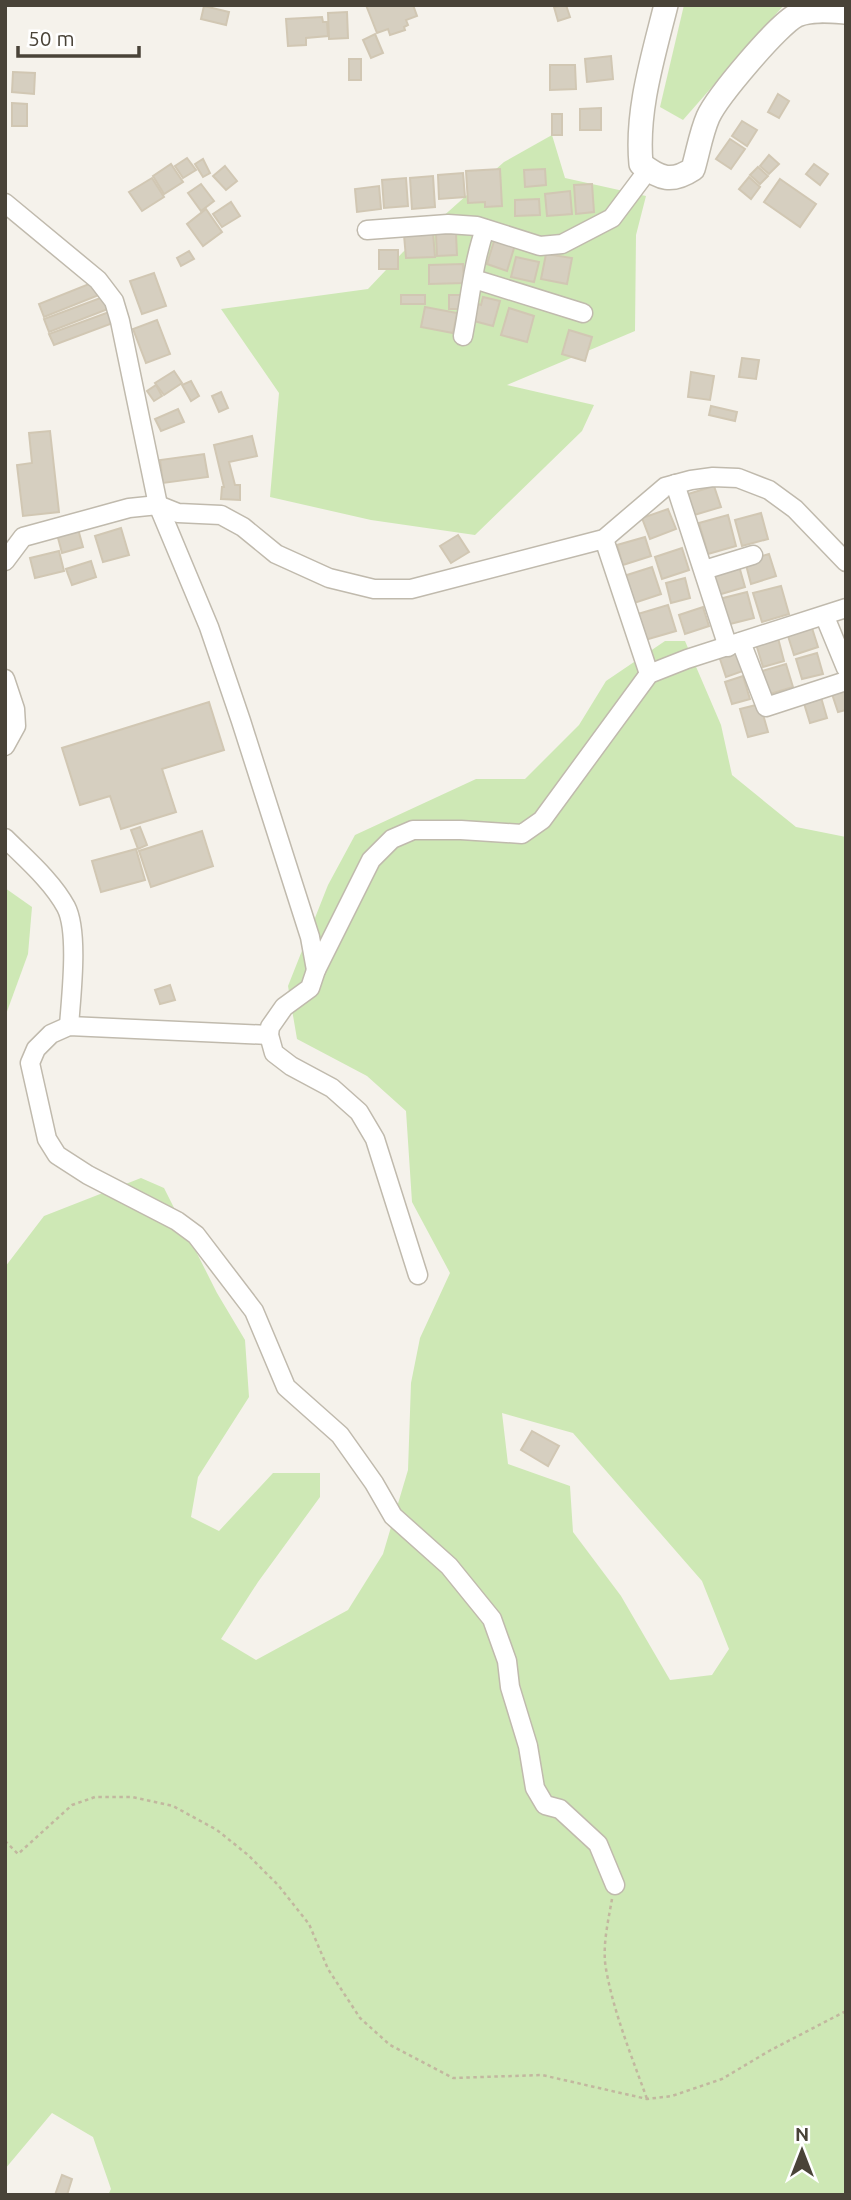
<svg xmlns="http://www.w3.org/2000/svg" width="851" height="2200" font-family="Ubuntu,sans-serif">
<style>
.green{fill:#cee8b5;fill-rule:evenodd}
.building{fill:#d6cfc0;stroke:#d1c7b3;stroke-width:2}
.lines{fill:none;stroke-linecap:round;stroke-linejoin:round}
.minor-casing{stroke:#c0baad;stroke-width:21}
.tertiary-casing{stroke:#c0baad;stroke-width:26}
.path{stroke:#c2b79f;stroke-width:2.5;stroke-dasharray:3.5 3.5;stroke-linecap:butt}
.minor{stroke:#fff;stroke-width:18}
.tertiary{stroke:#fff;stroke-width:23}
</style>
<rect width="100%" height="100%" fill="#f5f2eb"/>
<g class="green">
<path d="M684,5H784L683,120L660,107Z"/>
<path d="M552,135L565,178L646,196L636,235L635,331L507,385L594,405L582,431L475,535L371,520L270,497L279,393L221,309L368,289L403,252L504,162Z"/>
<path d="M665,641H685L721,725L732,775L796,827L846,837V2195H108L111,2189L93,2137L52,2113L5,2169V1267L44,1216L141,1178L164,1188L217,1293L245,1340L249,1397L198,1477L191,1517L219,1531L273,1473H320V1497L258,1582L221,1639L256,1660L348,1610L383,1554L408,1470L411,1383L420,1338L450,1273L412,1202L406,1111L367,1076L297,1039L288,986L328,885L355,835L476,779H525L579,725L606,681ZM502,1413L573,1433L702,1581L729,1649L712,1675L670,1680L621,1596L573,1532L570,1486L508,1464Z"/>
<path d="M5,888L32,907L28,954L5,1017Z"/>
</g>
<g class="building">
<path d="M366,5H413L417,16L406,20L408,25L404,27L405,30L390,35L388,29L377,33Z"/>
<path d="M566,5L570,17L558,21L554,7Z"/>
<path d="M204,6L229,12L226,25L201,19Z"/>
<path d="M347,12L348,38L329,39L328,13Z"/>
<path d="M322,17L323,22H327L328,36L306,38V45L288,46L286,19Z"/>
<path d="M375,34L383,53L371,58L363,40Z"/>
<path d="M611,56L613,79L587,82L585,59Z"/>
<rect x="349" y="59" width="12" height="21"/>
<path d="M550,65H575L576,89L550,90Z"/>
<path d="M13,72L35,73L34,94L12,92Z"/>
<path d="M778,94L789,101L779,118L768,112Z"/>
<path d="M12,103L27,104V126H12Z"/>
<path d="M601,108V130H580V109Z"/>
<rect x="552" y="114" width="10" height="21"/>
<path d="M742,121L757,130L747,146L732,136Z"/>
<path d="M730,139L745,149L731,169L716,159Z"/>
<path d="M769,155L779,164L769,174L760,166Z"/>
<path d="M187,158L196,170L183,178L175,166Z"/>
<path d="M203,159L210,173L203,177L195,164Z"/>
<path d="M171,164L183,182L164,194L153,176Z"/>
<path d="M814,164L828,174L820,185L806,174Z"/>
<path d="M225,166L237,181L226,190L213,176Z"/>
<path d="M758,167L768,176L760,184L750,175Z"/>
<path d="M500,169L502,206L485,207V202L468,203L466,171Z"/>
<path d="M545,169L546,185L525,187L524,170Z"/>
<path d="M463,173L465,197L439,199L438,175Z"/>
<path d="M433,176L435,207L412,209L410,178Z"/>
<path d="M749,177L760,187L751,199L739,189Z"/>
<path d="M152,178L164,197L142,211L129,192Z"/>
<path d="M406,178L408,206L384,208L382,180Z"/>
<path d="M780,179L816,204L800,227L764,202Z"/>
<path d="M201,184L214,201L201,211L188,193Z"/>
<path d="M592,184L594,212L576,214L574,185Z"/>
<path d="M379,186L381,209L357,212L355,189Z"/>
<path d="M570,191L572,214L547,216L545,194Z"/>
<path d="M539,199L540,215L515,216V200Z"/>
<path d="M231,202L240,216L222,227L213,214Z"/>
<path d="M206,209L222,232L203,246L187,224Z"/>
<path d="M433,233L435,257L406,258L404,235Z"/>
<path d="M436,234H456L457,255L437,256Z"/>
<path d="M495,238L515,245L507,271L487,264Z"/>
<rect x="379" y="250" width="19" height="19"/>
<path d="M189,251L194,259L181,266L177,258Z"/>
<path d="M546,254L572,258L567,284L541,279Z"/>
<path d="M516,257L539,262L534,282L511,277Z"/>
<path d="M463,264L464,283L429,284V265Z"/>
<path d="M154,273L166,306L142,314L130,281Z"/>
<path d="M94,282L99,295L44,317L39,304Z"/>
<rect x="401" y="295" width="24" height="9"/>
<rect x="449" y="295" width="15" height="14"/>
<path d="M103,297L108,309L49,332L44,319Z"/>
<path d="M483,297L500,301L493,326L470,320L475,303L481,305Z"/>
<path d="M425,307L457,313L453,333L421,327Z"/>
<path d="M509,308L534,316L527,342L501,335Z"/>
<path d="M109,312L113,323L54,345L49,334Z"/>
<path d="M157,320L170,354L146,363L133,329Z"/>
<path d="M569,330L592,337L585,361L562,354Z"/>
<path d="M742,358L759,360L756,379L739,377Z"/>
<path d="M174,371L182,383L164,395L155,383Z"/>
<path d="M691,372L714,376L710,400L688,397Z"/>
<path d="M191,381L199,396L191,401L182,385Z"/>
<path d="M156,385L162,396L154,401L147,391Z"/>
<path d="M221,392L228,408L219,412L212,396Z"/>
<path d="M711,406L737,412L735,421L709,415Z"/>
<path d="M178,409L184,422L161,431L155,419Z"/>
<path d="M50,431L59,512L23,516L17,465L32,463L29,433Z"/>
<path d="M252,436L257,456L229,462L235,485H240V500L221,499L222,487H224L214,445Z"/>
<path d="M204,454L208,477L163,483L160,460Z"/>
<path d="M714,486L721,507L691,516L685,495Z"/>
<path d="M668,509L676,529L650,539L642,518Z"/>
<path d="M761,513L768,539L742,546L735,520Z"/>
<path d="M728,515L736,546L708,554L699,523Z"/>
<path d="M121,528L129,555L103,562L95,536Z"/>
<path d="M78,529L83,547L62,553L57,534Z"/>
<path d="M458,535L469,552L451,563L440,546Z"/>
<path d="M645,537L651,556L623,565L617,545Z"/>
<path d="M682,548L689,570L662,579L655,557Z"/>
<path d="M59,551L64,571L35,578L30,558Z"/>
<path d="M769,554L776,576L751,584L745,561Z"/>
<path d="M91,561L96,577L72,585L66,569Z"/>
<path d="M739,566L745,587L718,595L712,574Z"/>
<path d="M652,567L661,594L634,603L624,576Z"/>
<path d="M685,578L690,598L671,603L666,583Z"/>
<path d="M781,586L789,614L762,622L753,593Z"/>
<path d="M747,592L754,618L726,625L719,599Z"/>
<path d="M668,605L676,631L645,640L638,614Z"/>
<path d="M703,607L709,626L685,634L679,615Z"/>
<path d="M812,628L818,647L794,655L788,636Z"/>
<path d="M778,638L784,661L763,667L756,644Z"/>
<path d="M736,651L743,671L726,677L719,656Z"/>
<path d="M817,653L823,674L802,679L796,659Z"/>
<path d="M786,664L793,687L770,694L762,671Z"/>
<path d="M743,676L750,699L732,704L725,682Z"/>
<path d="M846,687V710L838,712L831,691Z"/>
<path d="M820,694L827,718L810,723L803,700Z"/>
<path d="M209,702L224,750L162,769L176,812L121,829L110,796L80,805L62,748Z"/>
<path d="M760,704L768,732L748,737L740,709Z"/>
<path d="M140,827L147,845L138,849L131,830Z"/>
<path d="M202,831L213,866L151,887L139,851Z"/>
<path d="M136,849L145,880L101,892L92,861Z"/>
<path d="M170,985L175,1000L160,1004L155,990Z"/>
<path d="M532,1431L559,1446L548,1466L521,1450Z"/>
<path d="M62,2175L72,2179L67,2195H55Z"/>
</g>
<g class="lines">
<g class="minor-casing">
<g id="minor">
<path d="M5,203L98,280L114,301L120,321L158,505L209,627L241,721L310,937L316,970"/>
<path d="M367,230L448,224L477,226L540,246L562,244L612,218L648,170"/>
<path d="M474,279L583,313"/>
<path d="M463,336C470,300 473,263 485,229"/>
<path d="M675,484L728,647"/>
<path d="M604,539L649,674"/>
<path d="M5,561L23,537L129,508L158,505L178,513L221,515L243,527L276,554L329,578L374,589H411L604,539L665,487L691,480L713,477L738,478L769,490L795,509L846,562"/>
<path d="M704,570L753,555"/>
<path d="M825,617L846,668"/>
<path d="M741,642L766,707L846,681"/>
<path d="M5,679L15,709L16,726L5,746"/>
<path d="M5,838C26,859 52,881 66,907C79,932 71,997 69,1026"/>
<path d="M269,1035L69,1026L51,1034L36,1049L30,1063L47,1139L57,1155L88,1175L177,1221L196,1235L254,1311L286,1387L340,1435L374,1483L393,1516L449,1566L492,1619L507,1661L510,1687L528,1746L535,1788L545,1805L560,1809L598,1844L615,1885"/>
<path d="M418,1275L375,1139L359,1112L332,1088L291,1066L274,1053L269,1035L270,1027L284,1007L310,988L316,970L371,860L392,839L413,830H461L522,834L542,820L649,674L687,659L846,608"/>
</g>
</g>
<g class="tertiary-casing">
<path id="tertiary" d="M666,5C653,57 636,111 641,164C660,179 672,183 693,169C698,152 701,133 708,117C717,97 779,23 797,15C811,9 831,11 846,12"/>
</g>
<g class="path">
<path d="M5,1841L18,1854L72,1805L95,1797H132L173,1806L217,1830L248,1855L278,1885L309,1924L328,1969L360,2018L390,2045L453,2078L542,2075L647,2099L672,2096L722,2079L769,2051L846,2011"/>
<path d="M612,1899C608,1922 602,1947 606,1969C614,2014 632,2057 647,2099"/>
</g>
<use href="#minor" class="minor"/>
<use href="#tertiary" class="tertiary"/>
</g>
<rect width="851" height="2200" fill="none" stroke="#494338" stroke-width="14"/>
<g transform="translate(802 2151)" stroke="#ffffff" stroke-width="5" paint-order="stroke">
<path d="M0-5L12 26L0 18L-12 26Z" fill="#494338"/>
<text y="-10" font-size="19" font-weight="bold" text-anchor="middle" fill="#494338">N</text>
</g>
<path d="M18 46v10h121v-10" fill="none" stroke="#494338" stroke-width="3.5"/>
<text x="28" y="46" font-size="21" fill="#494338" stroke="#ffffff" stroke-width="5" paint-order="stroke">50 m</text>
</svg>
